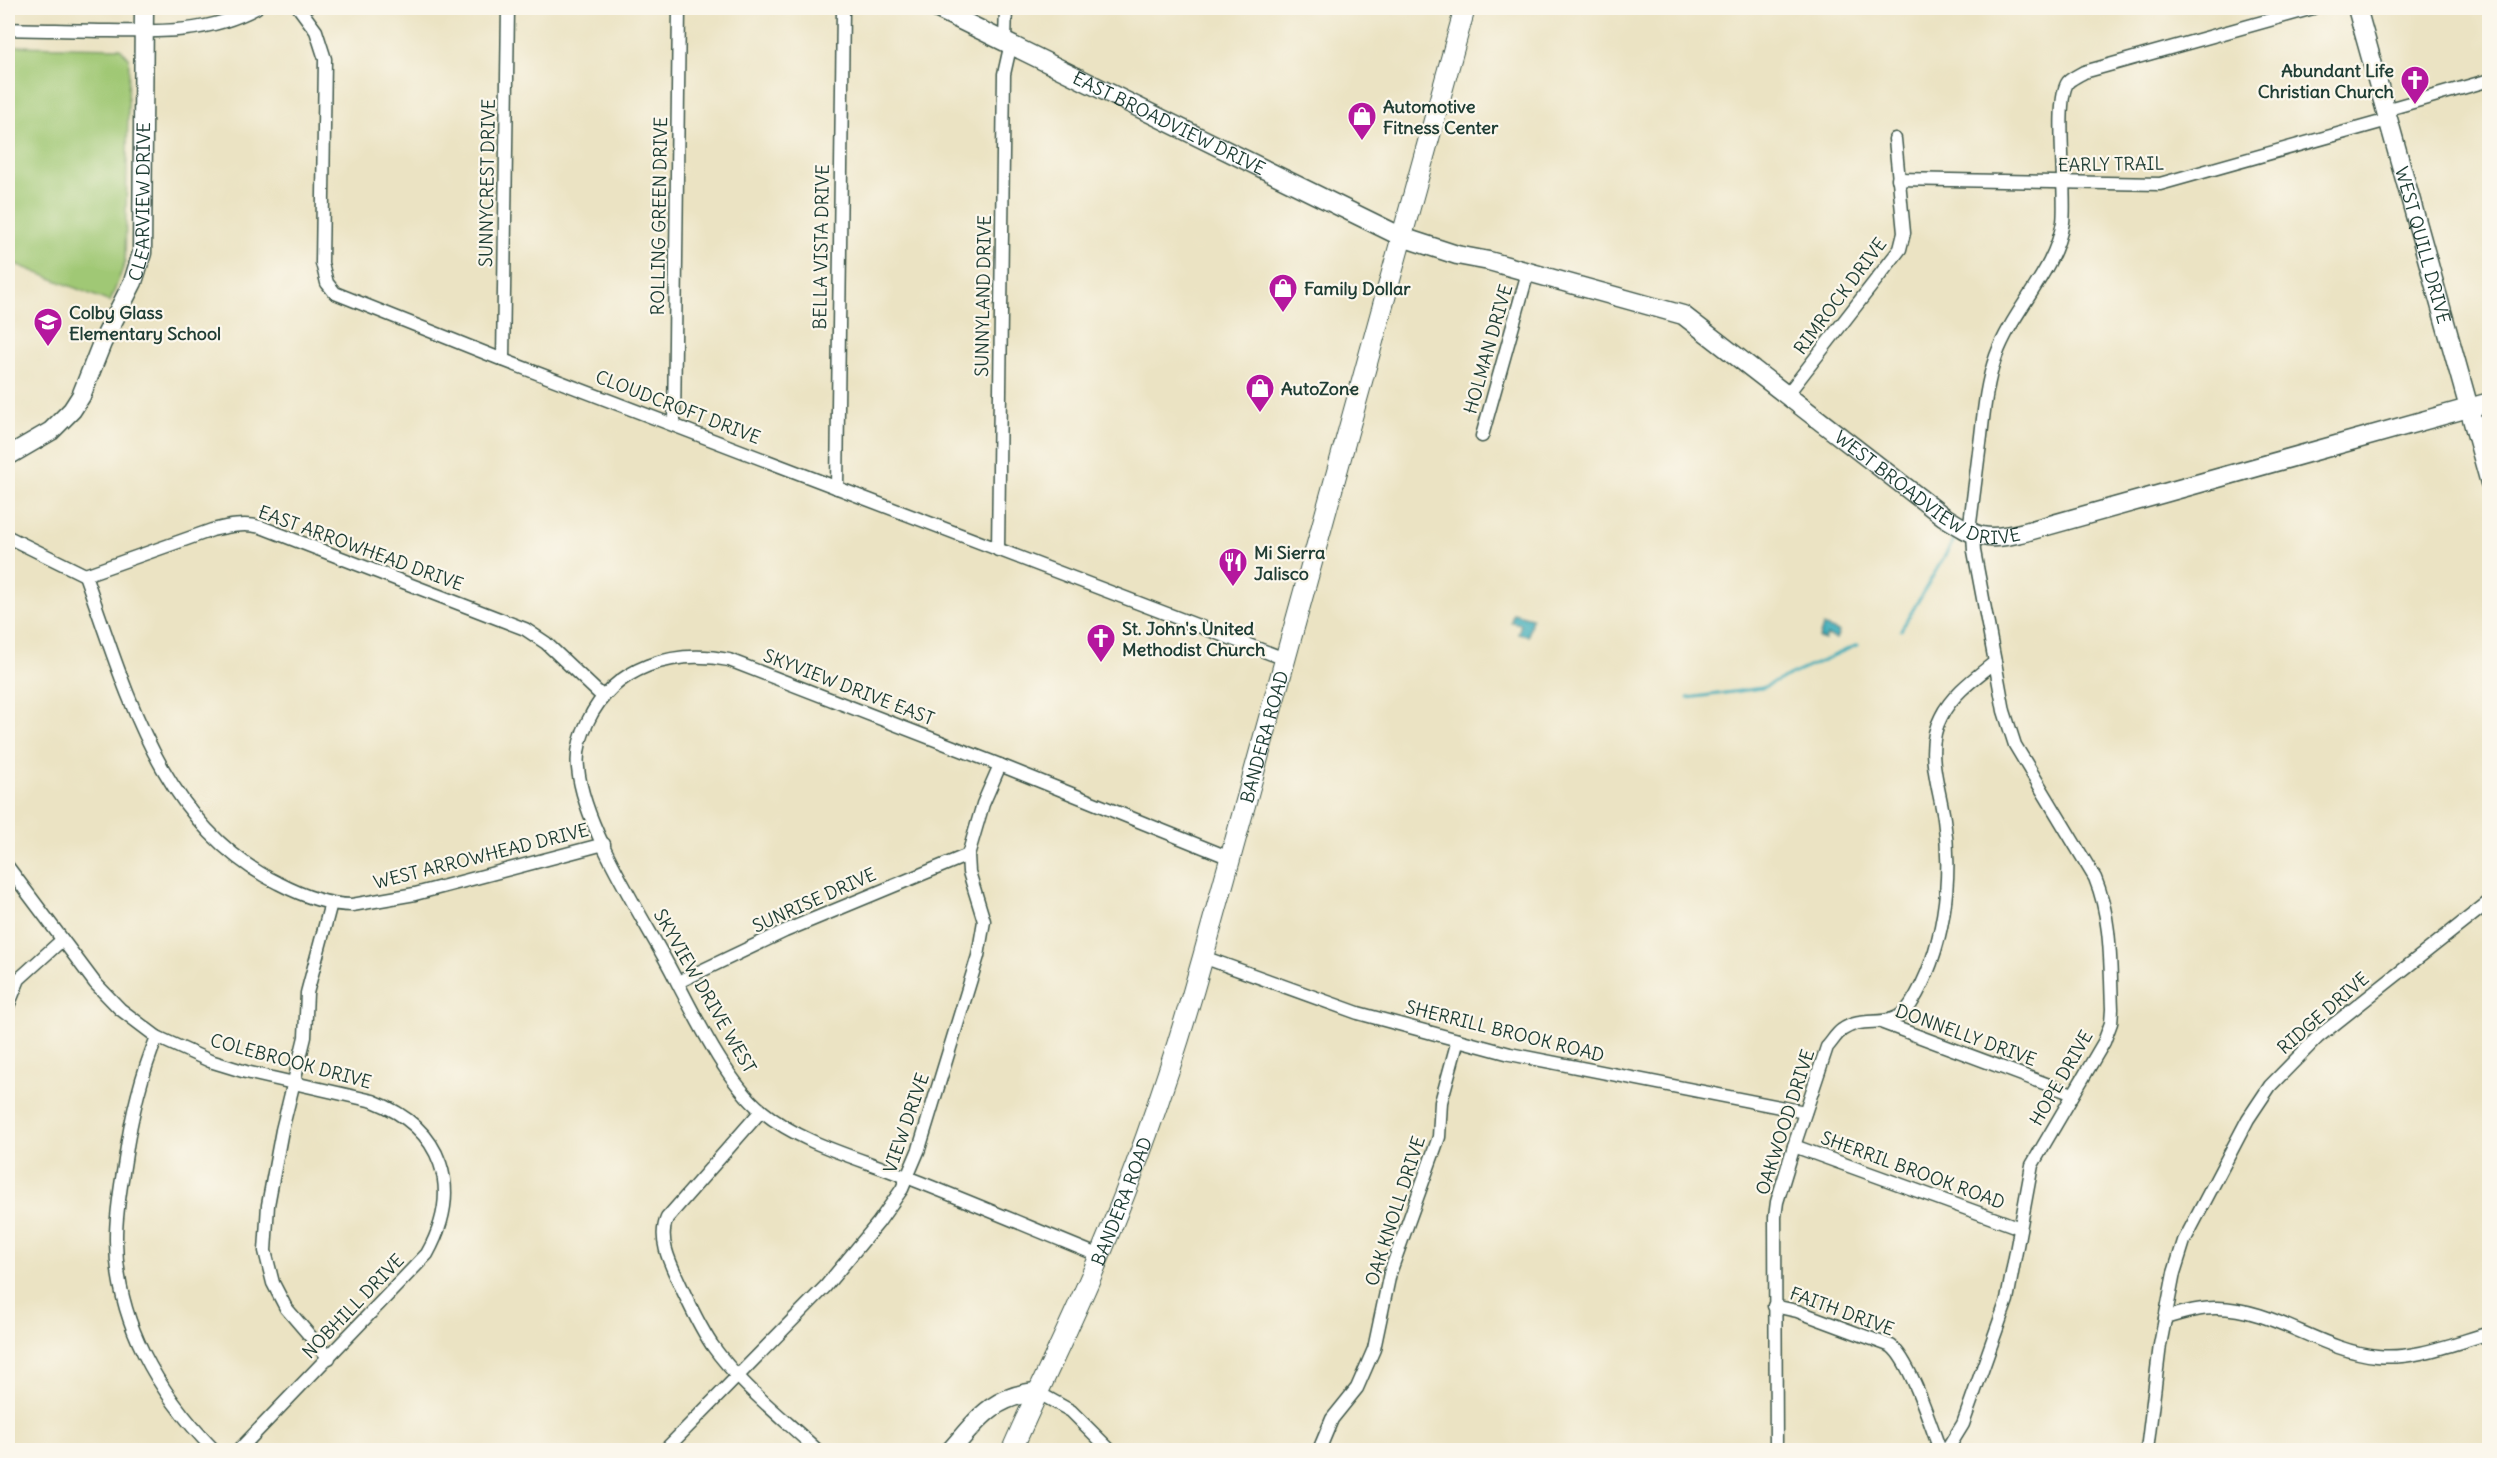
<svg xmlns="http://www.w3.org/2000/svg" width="2497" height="1458" font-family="Delius,sans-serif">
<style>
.green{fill:#a0c874;stroke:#608254;stroke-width:1.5}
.water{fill:#3aaab7;stroke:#2c7476;stroke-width:1.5}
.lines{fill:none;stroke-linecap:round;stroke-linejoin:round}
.stream{stroke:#3aaab7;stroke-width:3}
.street-casing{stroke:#3e5649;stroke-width:15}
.secondary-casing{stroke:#3e5649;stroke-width:21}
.primary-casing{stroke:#3e5649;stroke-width:22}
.street{stroke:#fff;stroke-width:12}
.secondary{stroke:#fff;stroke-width:18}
.primary{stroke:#fff;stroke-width:20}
.labels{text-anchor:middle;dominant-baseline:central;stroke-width:4.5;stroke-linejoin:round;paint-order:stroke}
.poi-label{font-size:18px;font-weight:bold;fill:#1f3d34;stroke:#fbf7ec;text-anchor:start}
.street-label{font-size:18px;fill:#1f3d34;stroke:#fbf7ec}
</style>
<rect width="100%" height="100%" fill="#fbf7ec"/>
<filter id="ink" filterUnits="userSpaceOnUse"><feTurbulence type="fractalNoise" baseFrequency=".0167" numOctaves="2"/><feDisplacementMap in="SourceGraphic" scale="12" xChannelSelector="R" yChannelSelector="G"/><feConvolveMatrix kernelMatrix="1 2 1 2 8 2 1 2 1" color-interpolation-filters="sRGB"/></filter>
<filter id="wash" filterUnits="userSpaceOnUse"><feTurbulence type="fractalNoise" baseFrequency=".008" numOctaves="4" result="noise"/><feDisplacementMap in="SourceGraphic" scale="24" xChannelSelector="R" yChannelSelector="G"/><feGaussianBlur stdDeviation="1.35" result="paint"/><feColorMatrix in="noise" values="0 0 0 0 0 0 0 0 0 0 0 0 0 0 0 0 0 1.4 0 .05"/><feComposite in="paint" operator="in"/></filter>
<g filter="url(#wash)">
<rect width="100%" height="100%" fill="#ebe3c3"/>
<path class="green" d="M8,46L120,48L129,58L125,263L110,302L8,261Z"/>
<g class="water">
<path d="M1513,613L1532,618L1528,636L1518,634L1521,624L1511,622Z"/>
<path d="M1823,626L1839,632L1836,639L1827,636L1825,640L1819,638Z"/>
</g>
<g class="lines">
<g class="stream">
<path d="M1901,630L1954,540"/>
<path d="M1688,698L1762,688L1857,645"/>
</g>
</g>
</g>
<g filter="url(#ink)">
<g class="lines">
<g class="street-casing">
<g id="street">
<path d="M299,8L316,31L325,59L322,263L327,283L335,293L503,360L1285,659"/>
<path d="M8,29C40,30 72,30 104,31C157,32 208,34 256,8"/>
<path d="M1005,40L1006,8"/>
<path d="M2385,110L2490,80"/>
<path d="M1898,179L2160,184L2388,120"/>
<path d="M503,360L508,8"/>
<path d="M1786,396L1900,249L1904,233L1895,139"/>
<path d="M674,425L679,8"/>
<path d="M1482,436L1528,272"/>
<path d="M837,488L843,8"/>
<path d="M1969,531C1973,499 1977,468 1981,436C1984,409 1987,381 1996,356C2013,309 2055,272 2063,222C2067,194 2054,100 2068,82C2072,78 2079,75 2084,72L2313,8"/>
<path d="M8,537L85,575"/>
<path d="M998,550L1004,74L1011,43"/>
<path d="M85,575C126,689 160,825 278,883C301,895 326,905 352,905L415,894L604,844"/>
<path d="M85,575L212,530C229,526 244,523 261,527L525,629L546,643L603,697"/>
<path d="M8,867L95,983L120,1009L157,1037L210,1061L246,1072L373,1101C444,1129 463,1189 427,1254L239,1450"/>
<path d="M1203,957L1358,1013L1510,1054L1805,1112"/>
<path d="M678,982L785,931L968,855"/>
<path d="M8,1006L19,979L62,940"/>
<path d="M1883,1023L2073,1094"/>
<path d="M157,1037C140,1078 131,1117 125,1160C121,1186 116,1211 116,1237C115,1320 158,1393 214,1450"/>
<path d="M761,1111L667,1218C658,1238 669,1261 678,1280C688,1302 698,1324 712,1345C740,1385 782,1417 817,1450"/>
<path d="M1794,1146L2020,1228"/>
<path d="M1100,1256C1036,1230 973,1203 909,1178C860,1158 803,1145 762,1111C724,1081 689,1003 665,959C637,908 583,824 578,768C576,751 581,735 588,721C614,666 674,649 729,660L1000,765L1230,858"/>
<path d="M1774,1306L1797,1311L1891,1346C1910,1360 1931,1426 1940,1450"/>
<path d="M2165,1318C2181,1313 2198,1308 2215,1308C2272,1307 2321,1351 2377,1356C2415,1360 2454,1343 2490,1333"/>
<path d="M329,1358L286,1308L273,1283L265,1251L268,1205L282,1130L305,1037L307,993L331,903"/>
<path d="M1037,1392L1071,1411L1110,1450"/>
<path d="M665,1450L825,1287L878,1223L902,1189L919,1149L978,956L984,921L969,872L968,855L983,804L1000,765"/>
<path d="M1319,1450L1332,1419L1357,1388L1374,1349L1390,1273L1439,1137L1441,1102L1458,1040"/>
<path d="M1776,1450L1775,1217L1777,1202L1794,1146L1827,1047C1832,1042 1836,1034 1842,1030C1865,1013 1892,1033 1911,1004C1944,952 1953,879 1944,819C1939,785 1924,749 1941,717C1952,694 1975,678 1995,662L1974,551L1973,533"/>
<path d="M1947,1450L1963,1424L2007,1300L2032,1165L2104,1042L2111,1023L2112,1009C2110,965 2112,919 2095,878L2015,745L2004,711L1995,662"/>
<path d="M2147,1450L2160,1345L2174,1273L2184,1241L2248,1119L2270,1086L2318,1037L2490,901"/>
</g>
</g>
<g class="secondary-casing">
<g id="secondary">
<path id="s1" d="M936,8L1402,237L1457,255L1489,261L1683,315L1943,516C1978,538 1984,542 2025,532L2490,402"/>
<path id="s2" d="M2357,8L2490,483"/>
<path id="s3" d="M8,456L51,431L72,410L81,396L102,343L133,282L142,253L144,8"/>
<path d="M951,1450C978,1419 993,1396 1037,1392"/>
</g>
</g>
<g class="primary-casing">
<g id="primary">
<path id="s4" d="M1012,1450C1040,1385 1073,1321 1100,1255C1141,1158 1175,1058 1203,957L1465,8"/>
</g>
</g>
<use href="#street" class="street"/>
<use href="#secondary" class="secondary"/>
<use href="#primary" class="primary"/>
</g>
</g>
<defs>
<g id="church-pin" transform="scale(1.5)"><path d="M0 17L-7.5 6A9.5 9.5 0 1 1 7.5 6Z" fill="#b5179e" stroke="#fbf7ec"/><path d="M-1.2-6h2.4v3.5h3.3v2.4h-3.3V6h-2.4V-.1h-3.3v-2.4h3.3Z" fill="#fff"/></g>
<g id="shop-pin" transform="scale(1.5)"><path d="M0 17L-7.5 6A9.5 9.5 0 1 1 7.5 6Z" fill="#b5179e" stroke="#fbf7ec"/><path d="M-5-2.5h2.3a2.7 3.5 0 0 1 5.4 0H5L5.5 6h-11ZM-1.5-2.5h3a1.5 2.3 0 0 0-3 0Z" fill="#fff"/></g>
<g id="school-pin" transform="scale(1.5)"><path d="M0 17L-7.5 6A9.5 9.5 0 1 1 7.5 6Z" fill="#b5179e" stroke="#fbf7ec"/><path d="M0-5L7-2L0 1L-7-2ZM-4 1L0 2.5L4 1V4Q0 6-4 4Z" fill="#fff"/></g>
<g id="restaurant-pin" transform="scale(1.5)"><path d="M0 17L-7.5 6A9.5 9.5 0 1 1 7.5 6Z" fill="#b5179e" stroke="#fbf7ec"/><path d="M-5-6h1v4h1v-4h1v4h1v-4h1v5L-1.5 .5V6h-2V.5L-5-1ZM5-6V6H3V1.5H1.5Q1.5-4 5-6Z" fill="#fff"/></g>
</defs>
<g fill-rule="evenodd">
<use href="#church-pin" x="2415" y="80"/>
<use href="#shop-pin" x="1362" y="116"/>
<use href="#shop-pin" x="1283" y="288"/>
<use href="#school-pin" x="48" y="322"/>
<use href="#shop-pin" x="1260" y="388"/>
<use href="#restaurant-pin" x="1233" y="562"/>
<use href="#church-pin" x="1101" y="638"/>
</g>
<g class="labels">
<g class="poi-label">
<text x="2394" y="70" text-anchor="end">Abundant Life<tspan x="2394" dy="21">Christian Church</tspan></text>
<text x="1383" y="106">Automotive<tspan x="1383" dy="21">Fitness Center</tspan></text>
<text x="1304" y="288">Family Dollar</text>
<text x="69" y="312">Colby Glass<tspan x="69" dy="21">Elementary School</tspan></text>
<text x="1281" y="388">AutoZone</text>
<text x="1254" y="552">Mi Sierra<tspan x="1254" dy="21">Jalisco</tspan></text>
<text x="1122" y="628">St. John's United<tspan x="1122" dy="21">Methodist Church</tspan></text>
</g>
<g class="street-label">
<text stroke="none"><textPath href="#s1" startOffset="260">EAST BROADVIEW DRIVE</textPath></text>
<text transform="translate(2111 164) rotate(-1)">EARLY TRAIL</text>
<text transform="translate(487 183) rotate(-89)">SUNNYCREST DRIVE</text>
<text stroke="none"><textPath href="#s3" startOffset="303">CLEARVIEW DRIVE</textPath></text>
<text transform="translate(659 216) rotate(-89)">ROLLING GREEN DRIVE</text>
<text stroke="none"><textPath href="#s2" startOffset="246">WEST QUILL DRIVE</textPath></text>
<text transform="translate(821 247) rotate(-89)">BELLA VISTA DRIVE</text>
<text transform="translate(983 296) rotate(-89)">SUNNYLAND DRIVE</text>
<text transform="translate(1840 296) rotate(-53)">RIMROCK DRIVE</text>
<text transform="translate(1488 349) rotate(-74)">HOLMAN DRIVE</text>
<text transform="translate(678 407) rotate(21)">CLOUDCROFT DRIVE</text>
<text stroke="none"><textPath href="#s1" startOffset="1114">WEST BROADVIEW DRIVE</textPath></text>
<text transform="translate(361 548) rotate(20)">EAST ARROWHEAD DRIVE</text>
<text transform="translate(849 687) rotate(21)">SKYVIEW DRIVE EAST</text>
<text stroke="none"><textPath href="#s4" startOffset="758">BANDERA ROAD</textPath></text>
<text transform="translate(481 856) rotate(-14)">WEST ARROWHEAD DRIVE</text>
<text transform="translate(814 900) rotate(-24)">SUNRISE DRIVE</text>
<text transform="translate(705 991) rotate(60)">SKYVIEW DRIVE WEST</text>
<text transform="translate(2323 1013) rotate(-41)">RIDGE DRIVE</text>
<text transform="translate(1505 1031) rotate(14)">SHERRILL BROOK ROAD</text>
<text transform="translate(1966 1035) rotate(20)">DONNELLY DRIVE</text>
<text transform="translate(291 1061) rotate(15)">COLEBROOK DRIVE</text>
<text transform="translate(2061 1078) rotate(-60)">HOPE DRIVE</text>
<text transform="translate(1785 1122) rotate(-72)">OAKWOOD DRIVE</text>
<text transform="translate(906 1123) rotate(-71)">VIEW DRIVE</text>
<text transform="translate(1913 1170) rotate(20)">SHERRIL BROOK ROAD</text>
<text stroke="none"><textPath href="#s4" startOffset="272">BANDERA ROAD</textPath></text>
<text transform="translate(1395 1211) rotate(-72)">OAK KNOLL DRIVE</text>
<text transform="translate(353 1306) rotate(-46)">NOBHILL DRIVE</text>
<text transform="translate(1842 1311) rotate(20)">FAITH DRIVE</text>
</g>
</g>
<rect width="2497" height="1458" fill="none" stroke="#fbf7ec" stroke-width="30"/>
</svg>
